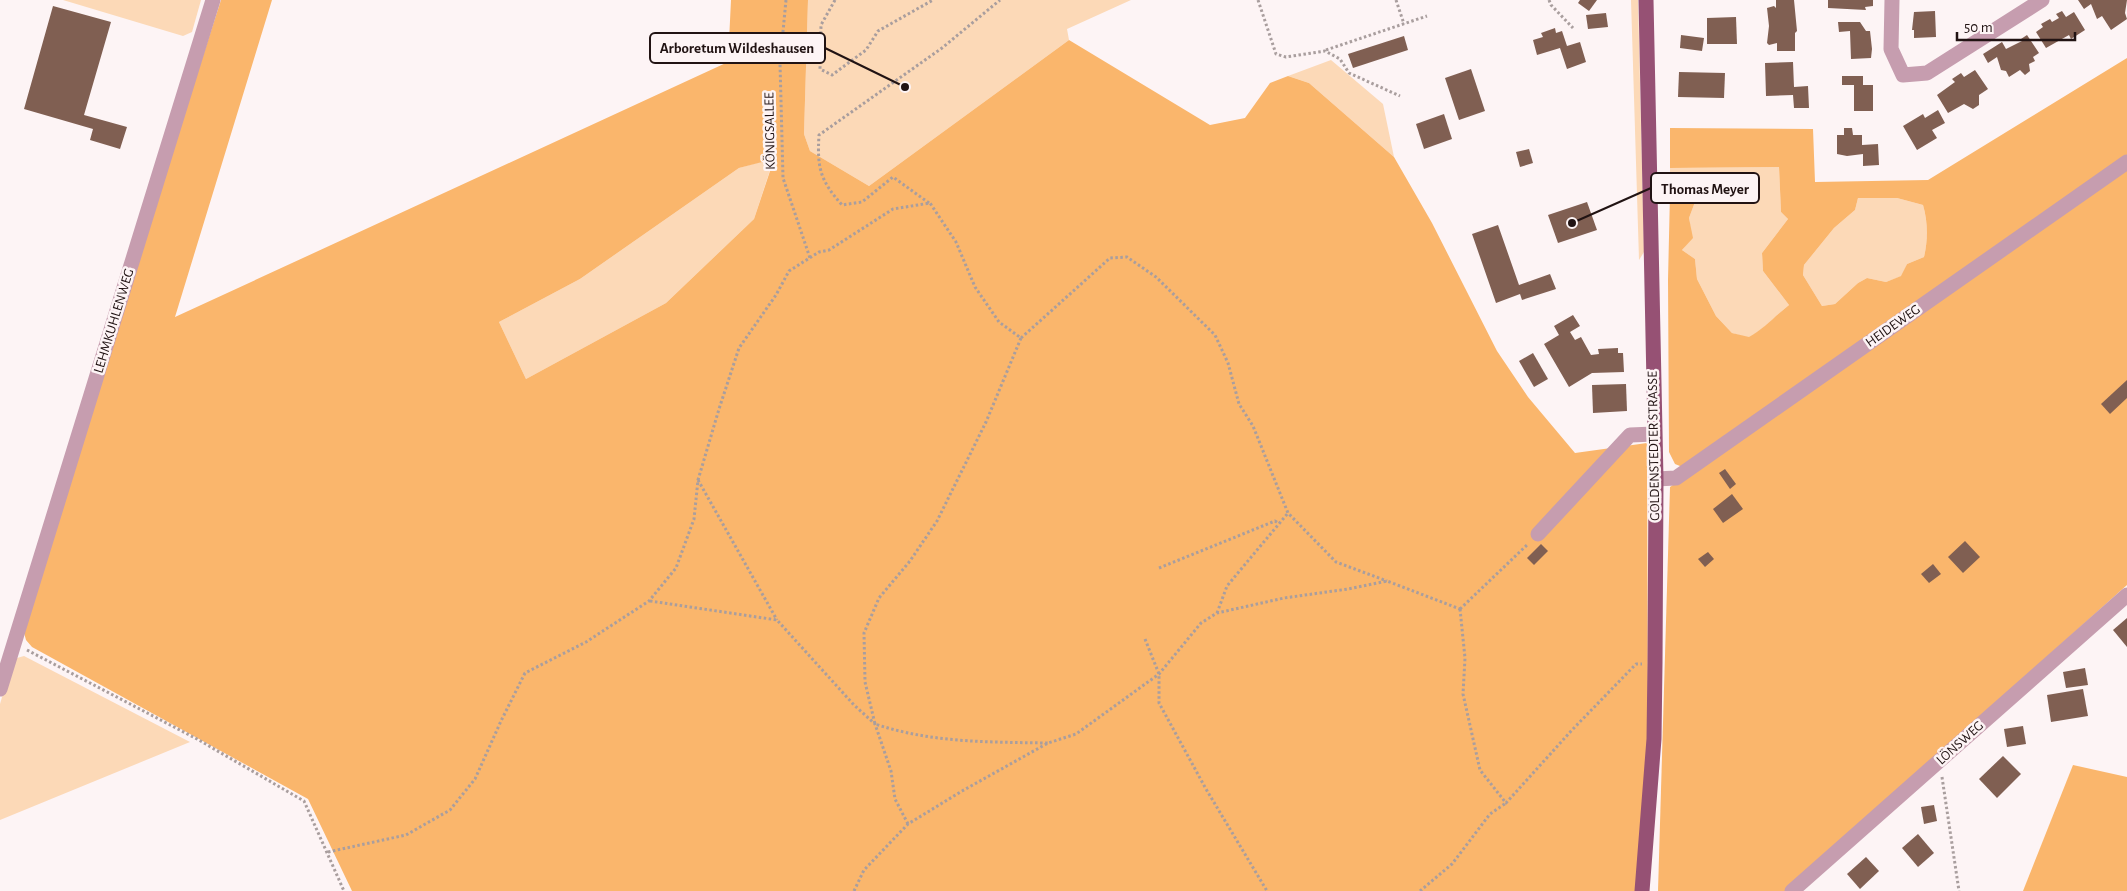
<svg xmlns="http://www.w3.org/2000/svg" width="2127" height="891" font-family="'Alegreya Sans',sans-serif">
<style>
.green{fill:#fcd9b7}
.forest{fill:#fab66c;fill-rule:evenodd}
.building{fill:#805f52}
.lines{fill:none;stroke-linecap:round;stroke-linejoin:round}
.path{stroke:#a99e9e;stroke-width:3;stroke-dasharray:2.5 2.5;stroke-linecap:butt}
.minor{stroke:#c69daf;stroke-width:15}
.major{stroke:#965174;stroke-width:15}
.labels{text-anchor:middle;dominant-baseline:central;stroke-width:5;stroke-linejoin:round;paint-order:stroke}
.street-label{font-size:14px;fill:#211313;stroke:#fdf4f5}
.leader{fill:none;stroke:#211313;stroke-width:2}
.callout-dot{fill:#211313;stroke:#fdf4f5;stroke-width:2}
.callout{fill:#fdf4f5;stroke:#211313;stroke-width:2}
.callout-label{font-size:15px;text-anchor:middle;font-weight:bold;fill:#211313}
</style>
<rect width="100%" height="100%" fill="#fdf4f5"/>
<g class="green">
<path d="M63,0H201L192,32L183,36Z"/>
<path d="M808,0H1131L1067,29L1069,40L869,186L810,151L804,134Z"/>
<path d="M1631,0H1638L1644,252L1639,260Z"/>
<path d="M1331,60L1383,104L1394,157L1309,83L1288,76Z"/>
<path d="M774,158L754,219L666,303L526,379L499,322L580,279L739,168Z"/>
<path d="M1779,167L1781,212L1788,219L1762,253L1763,271L1789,305C1775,316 1764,329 1749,338L1732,333L1716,316L1697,279L1695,259L1682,250L1692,238L1689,218L1695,202L1670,194V168Z"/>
<path d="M1858,198H1897L1923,205C1928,222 1928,240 1924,257L1907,264L1902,276L1886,282L1867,278L1858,283L1835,304L1822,306L1803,275L1804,265L1834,228L1855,210Z"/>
<path d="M24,656L190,742L0,820V704L11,666L17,658Z"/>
</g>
<g class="forest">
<path d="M221,0H272L175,317L728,62L731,0H808L804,134L810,151L869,186L1069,40L1210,125L1245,118L1270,83L1288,76L1309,83L1394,157L1432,223L1497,351L1528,397L1575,453L1647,443L1648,735L1636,891H352L308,799L32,647L26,640L23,629L164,176ZM774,159L754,219L666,303L526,379L499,322L580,279L739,168Z"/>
<path d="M2127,58V155L1685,468L1675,464L1669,452L1668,280L1670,194L1695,202L1689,218L1693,238L1682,250L1695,259L1697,279L1716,316L1732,333L1749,337C1764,329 1775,316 1789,305L1763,271L1762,253L1788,219L1781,212L1779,167L1670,168V128L1813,129L1815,182L1928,180ZM1858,198H1897L1923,205C1928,222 1928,240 1924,257L1907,264L1901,276L1886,282L1867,278L1858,283L1835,304L1822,306L1803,275L1804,265L1834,228L1855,210Z"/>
<path d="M2127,166V585L1786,891H1658L1670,487Z"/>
<path d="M2073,765L2127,777V891H2023Z"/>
</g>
<g class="building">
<path d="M1580,0H1597L1589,11L1578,3Z"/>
<path d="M1776,0H1794L1797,31L1795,33V51H1777V43L1769,45L1767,43L1769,26L1767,8L1774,6L1776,8Z"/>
<path d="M1828,0H1873V6L1865,7L1866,10L1828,8Z"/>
<path d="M2078,0H2127L2125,13L2127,19L2111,30L2102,16L2097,19L2091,4L2084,9Z"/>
<path d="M53,6L111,22L84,115L127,127L120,149L90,140L93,129L24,109Z"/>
<path d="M1935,11L1936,37L1914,38V30H1912L1914,12Z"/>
<path d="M2062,11L2066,17L2074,12L2085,30L2071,39L2069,35L2046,48L2036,32L2043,27L2041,24L2050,19L2052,22L2059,18L2056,14Z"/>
<path d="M1606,13L1608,27L1588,29L1586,15Z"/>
<path d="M1736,17L1737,44H1707V18Z"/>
<path d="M1838,22H1860L1866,31H1870L1872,49L1871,58L1851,59L1850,31L1839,32Z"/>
<path d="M1555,28L1556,33L1562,31L1567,46L1580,42L1586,62L1567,69L1560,48L1537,55L1533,40L1543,37L1541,33Z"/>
<path d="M1681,35L1704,38L1702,51L1680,48Z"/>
<path d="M2027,35L2039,53L2033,57L2035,61L2029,64L2030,71L2025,75L2020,70L2009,77L2006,71L2001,70L1997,57L1988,63L1983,54L2002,42L2006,49L2022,41L2021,39Z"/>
<path d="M1404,36L1408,50L1353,68L1348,54Z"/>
<path d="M1793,62L1794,87L1808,86L1809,108H1794L1793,95L1766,96L1765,63Z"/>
<path d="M1471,69L1485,111L1459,120L1445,78Z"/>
<path d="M1975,70L1988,89L1979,95V105L1973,109L1964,104L1948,113L1937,95L1955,82L1952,79L1961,73L1964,77Z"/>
<path d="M1679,72L1725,73L1724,98L1678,97Z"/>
<path d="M1842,76H1863V85H1873V111H1854V85H1842Z"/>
<path d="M1938,110L1945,123L1932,130L1937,138L1917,150L1903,126L1923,114L1925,118Z"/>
<path d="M1444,114L1452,139L1424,149L1416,124Z"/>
<path d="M1844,128H1852L1853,135H1862V145L1878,144L1879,165L1863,166V154L1847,156L1837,154V135H1844Z"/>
<path d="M1529,149L1533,163L1520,167L1516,152Z"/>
<path d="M1587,202L1597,230L1558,243L1548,215Z"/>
<path d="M1498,225L1519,285L1550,274L1556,289L1522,300L1520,294L1496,303L1472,234Z"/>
<path d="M1573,315L1580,326L1570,332L1575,340L1581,337L1591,355L1599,354L1598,349L1618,348V353H1623L1624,372L1592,373L1569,387L1544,344L1559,335L1554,326Z"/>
<path d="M1533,353L1548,379L1534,387L1519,361Z"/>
<path d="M2127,380V398L2110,414L2101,404Z"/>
<path d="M1626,384L1627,411L1593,413L1592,385Z"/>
<path d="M1725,469L1736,484L1730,489L1719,473Z"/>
<path d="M1732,494L1743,509L1723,523L1713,509Z"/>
<path d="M1965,541L1980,557L1963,573L1948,557Z"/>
<path d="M1541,544L1548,551L1534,565L1527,558Z"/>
<path d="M1708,552L1714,559L1705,567L1698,559Z"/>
<path d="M1933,564L1941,574L1929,583L1921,574Z"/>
<path d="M2127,618V647L2113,630Z"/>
<path d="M2085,668L2088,685L2066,688L2063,672Z"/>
<path d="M2083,689L2088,716L2051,722L2047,695Z"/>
<path d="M2023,726L2026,744L2007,747L2004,729Z"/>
<path d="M2003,756L2021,774L1997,798L1979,779Z"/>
<path d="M1934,805L1937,821L1924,824L1921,807Z"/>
<path d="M1918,834L1934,853L1918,867L1902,848Z"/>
<path d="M1866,857L1879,871L1860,889L1847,874Z"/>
</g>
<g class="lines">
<g class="path">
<path d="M786,0L780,63L783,178L810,258"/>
<path d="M835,0L821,25L820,69L832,75L866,50L878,31L933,0"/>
<path d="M1258,0L1276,54L1286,57L1325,51L1340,59L1349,73L1400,96"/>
<path d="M1396,0L1404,24"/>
<path d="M1549,0L1551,5L1573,28"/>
<path d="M1326,50L1427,16"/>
<path d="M929,203L893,177L862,202L842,205C820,180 817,168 819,135L942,48L1000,0"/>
<path d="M1021,338L1110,258L1127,257L1156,277L1215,335L1228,363L1239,404L1253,426L1288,513L1336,562L1387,581"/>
<path d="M698,480L777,620"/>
<path d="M1159,568L1275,521L1278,523"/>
<path d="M650,601L777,620L854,705L875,724L891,771L895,799L908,824"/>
<path d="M1460,609L1465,658L1463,694L1480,770L1506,803L1572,730L1636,664H1642"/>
<path d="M1460,609L1528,544"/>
<path d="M1217,613L1227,586L1288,513"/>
<path d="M1145,639L1159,674V703L1206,789L1267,891"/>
<path d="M27,650L197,739L304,801L344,891"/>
<path d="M1942,777L1959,891"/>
<path d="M328,852L406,835L450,810L475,779L501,721L525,673L586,642L649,601L676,568L694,519L698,480L719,409L739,348L776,295L789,271L819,252L829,250L893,209L930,203L956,242L975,287L999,322L1021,338L986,422L937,521L910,561L879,598L864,633L865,682L875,724C932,743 989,742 1048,743"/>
<path d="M854,891L864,870L908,824L962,791L1048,743L1076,734L1159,674L1201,623L1217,613L1284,598L1348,589L1387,581L1460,609"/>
<path d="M1420,891L1452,864L1490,814L1506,803"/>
</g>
<g class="minor">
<path d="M1892,0L1891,49L1903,75L1927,73L2042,0"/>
<path d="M1656,479L1676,478L2127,162"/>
<path d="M1538,534L1630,435L1654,434"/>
<path d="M0,689L213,0"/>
<path d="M1792,891L2127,595"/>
</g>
<path class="major" d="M1642,891L1654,739L1655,663L1656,479L1646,0"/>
</g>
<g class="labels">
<g class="street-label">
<text transform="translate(770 131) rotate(-91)">KÖNIGSALLEE</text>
<text transform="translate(114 321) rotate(-73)">LEHMKUHLENWEG</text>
<text transform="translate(1893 326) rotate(-35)">HEIDEWEG</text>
<text transform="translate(1654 446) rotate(-91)">GOLDENSTEDTER STRASSE</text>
<text transform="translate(1960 743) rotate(-42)">LÖNSWEG</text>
</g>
</g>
<path class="leader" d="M905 87L825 48M1572 223L1651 188"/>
<g class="callout-dot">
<circle cx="905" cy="87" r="5"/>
<circle cx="1572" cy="223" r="5"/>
</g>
<g class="callout">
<rect x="650" y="33" width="175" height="30" rx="5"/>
<rect x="1651" y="173" width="108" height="30" rx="5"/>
</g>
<g class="callout-label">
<text x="737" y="53">Arboretum Wildeshausen</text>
<text x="1705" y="194">Thomas Meyer</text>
</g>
<path d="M1957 32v8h118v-8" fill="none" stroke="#211313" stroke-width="2.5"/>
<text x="1964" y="32" font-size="15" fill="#211313" stroke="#fdf4f5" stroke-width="4" paint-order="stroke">50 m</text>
</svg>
